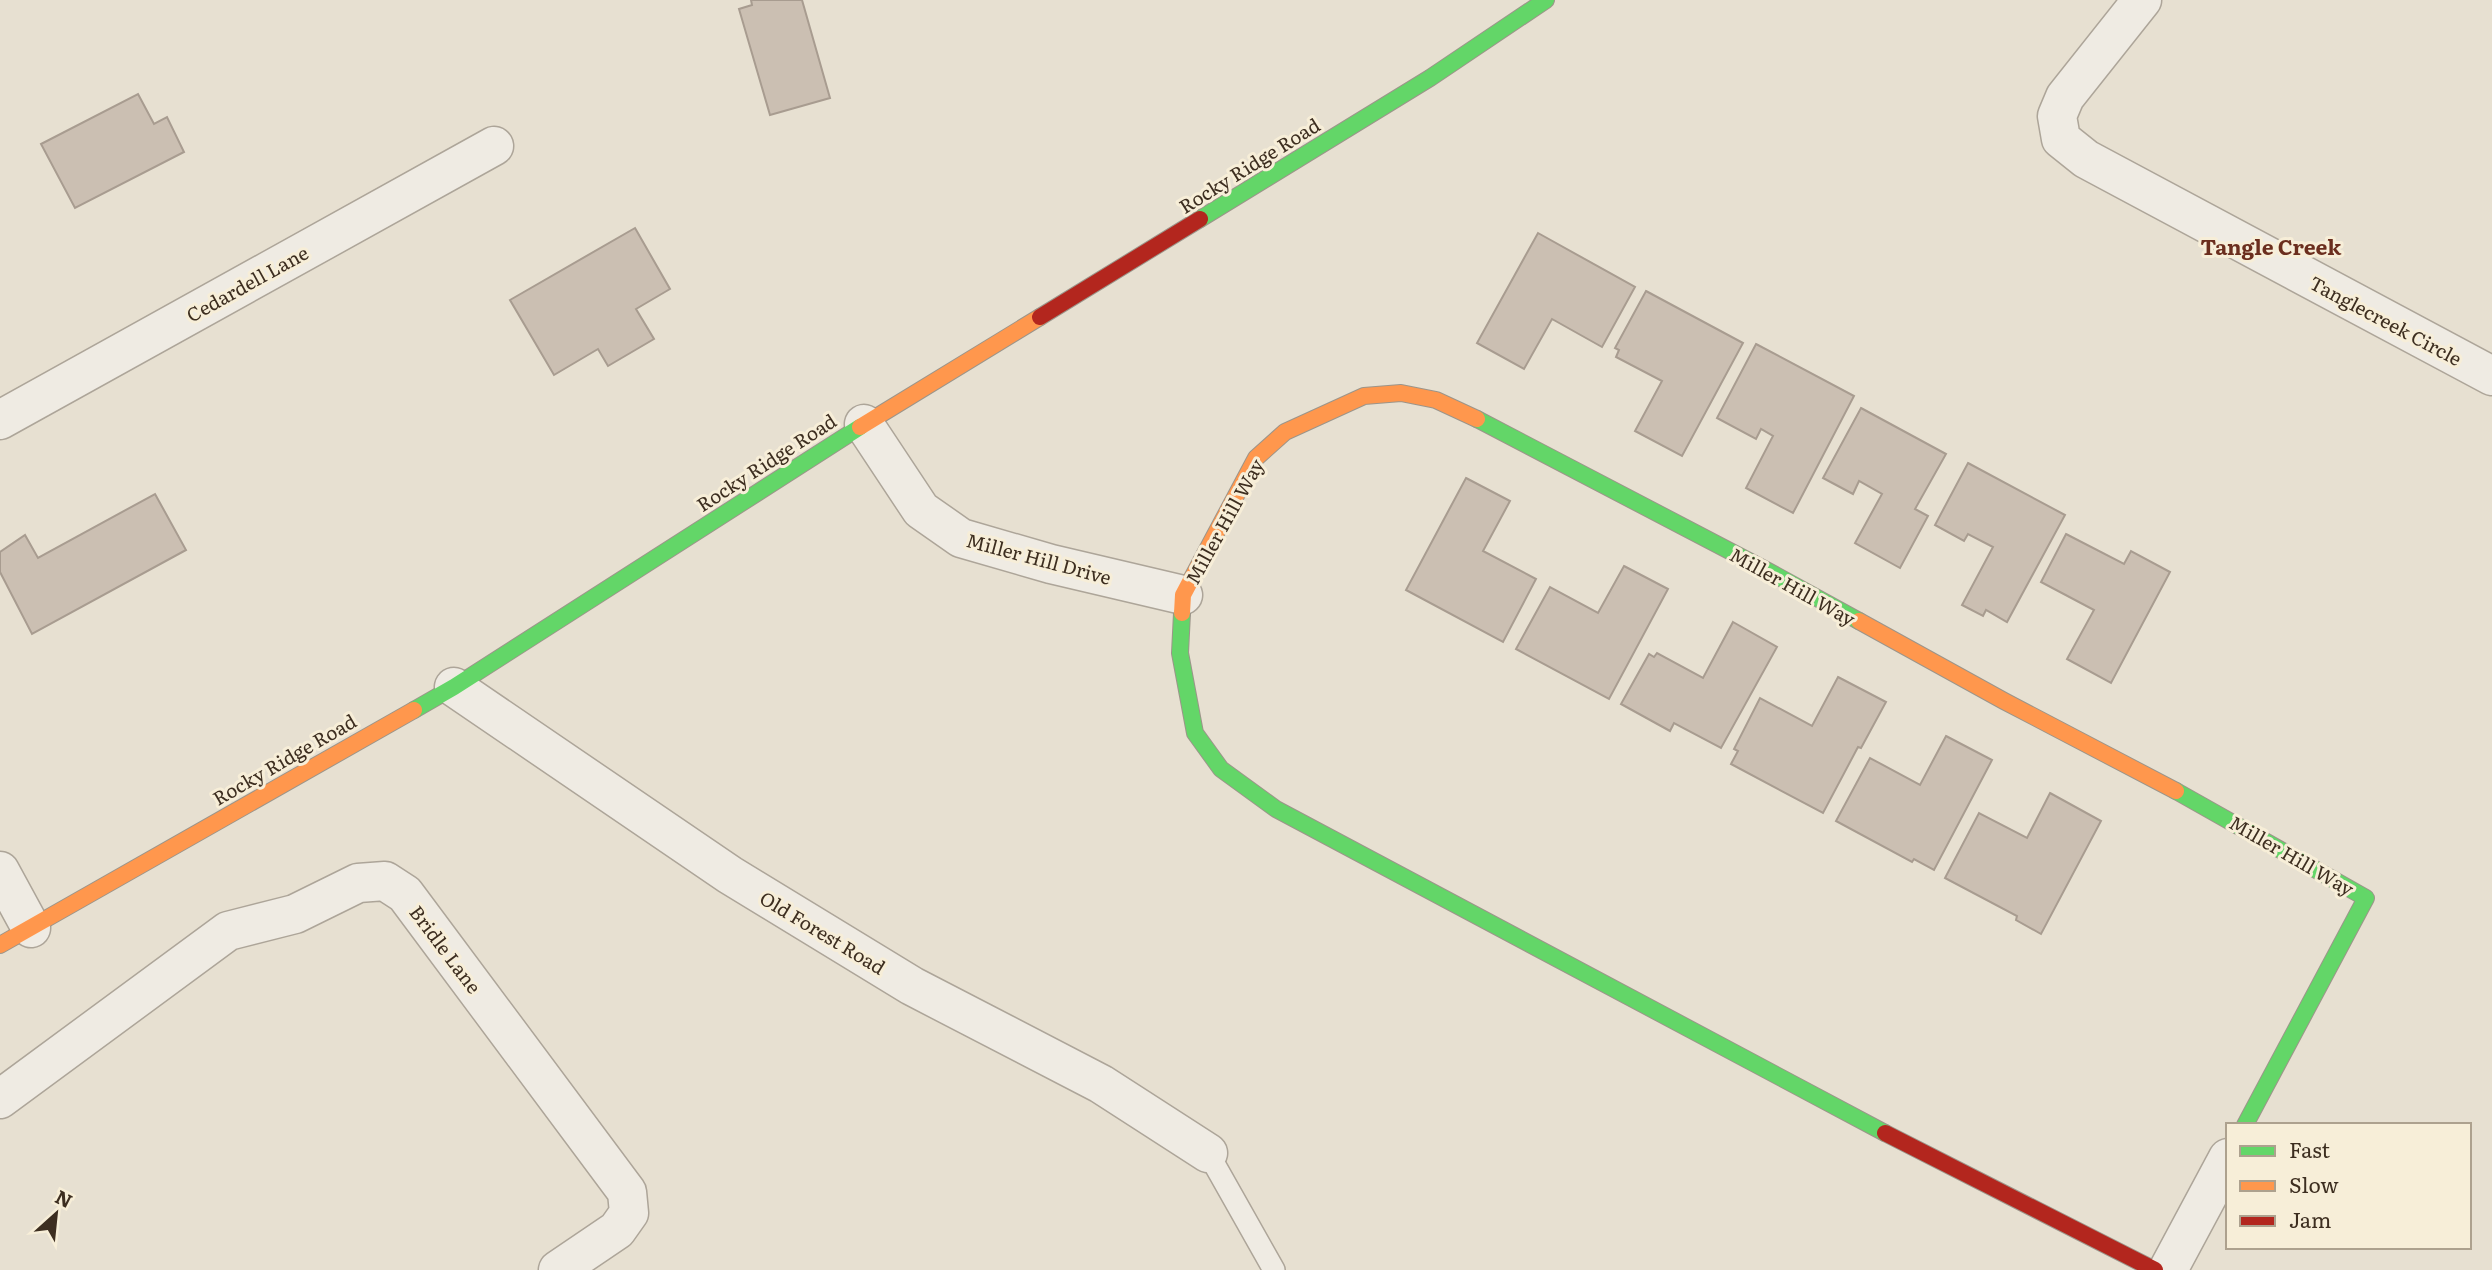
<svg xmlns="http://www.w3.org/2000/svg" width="2492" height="1270" font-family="Literata,serif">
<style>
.building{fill:#cbbfb2;stroke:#a89c90;stroke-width:2}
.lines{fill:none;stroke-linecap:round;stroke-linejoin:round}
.lane-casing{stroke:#ada599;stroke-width:24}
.street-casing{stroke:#ada599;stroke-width:41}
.fast-casing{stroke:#9c958a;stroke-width:18}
.slow-casing{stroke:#9c958a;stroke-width:18}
.jam-casing{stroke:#9c958a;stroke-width:18}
.lane{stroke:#efebe3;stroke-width:21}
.street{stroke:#efebe3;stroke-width:38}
.fast{stroke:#63d668;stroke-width:16}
.slow{stroke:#ff974d;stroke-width:16}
.jam{stroke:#b3261e;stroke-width:16}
.labels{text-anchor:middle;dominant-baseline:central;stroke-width:6;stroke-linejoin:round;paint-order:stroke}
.street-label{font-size:19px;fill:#3d2e20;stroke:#f7eed8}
.neighbourhood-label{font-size:21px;font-weight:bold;fill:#6b2e1e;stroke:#f7eed8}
</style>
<rect width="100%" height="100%" fill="#e7e0d1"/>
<g class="building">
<path d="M751,0H802L830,98L770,115L739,9L752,5Z"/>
<path d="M138,94L154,124L167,117L184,152L75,208L41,144Z"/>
<path d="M635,228L670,289L636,309L654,339L608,366L598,349L554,375L510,300Z"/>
<path d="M1538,233L1635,287L1602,347L1552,319L1524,369L1477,343Z"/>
<path d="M1646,291L1743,343L1682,456L1635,431L1662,381L1616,357L1619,350L1615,348Z"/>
<path d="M1756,344L1854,396L1793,513L1746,488L1773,436L1761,429L1756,439L1717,418Z"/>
<path d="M1861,408L1946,454L1915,509L1928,516L1900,568L1855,543L1882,494L1859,481L1853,494L1823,478Z"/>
<path d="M1968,463L2065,515L2007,622L1986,610L1983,616L1962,605L1993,547L1968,534L1964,541L1935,525Z"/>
<path d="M1466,478L1510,501L1483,551L1536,579L1503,642L1406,590Z"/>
<path d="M155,494L186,550L32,634L0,572V552L25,535L38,558Z"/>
<path d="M2066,534L2124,564L2131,551L2170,572L2111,683L2067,659L2094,610L2041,582Z"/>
<path d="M1624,566L1668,589L1609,699L1516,649L1550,587L1598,613Z"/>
<path d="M1733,622L1777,647L1721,748L1674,723L1670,731L1621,704L1649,654L1654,657L1657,653L1703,678Z"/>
<path d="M1838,677L1886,702L1861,748L1858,747L1823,813L1731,764L1738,751L1734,749L1760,698L1812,726Z"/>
<path d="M1946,736L1992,760L1934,870L1914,859L1912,862L1836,821L1870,758L1920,785Z"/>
<path d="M2050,793L2101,821L2041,934L2016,920L2017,916L1945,878L1979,813L2027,838Z"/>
</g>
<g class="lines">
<g class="lane-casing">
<path id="lane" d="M1208,1153L1274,1270"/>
</g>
<g class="street-casing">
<g id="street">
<path d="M2142,0L2065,97L2057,116L2061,139L2086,159L2492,376"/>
<path d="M0,420L494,146"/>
<path d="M864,424L921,510L961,538L1051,564L1183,595"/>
<path d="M454,687L730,875L912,986L1101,1084L1208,1153"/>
<path d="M0,871L31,928"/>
<path d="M0,1099L228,931L295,914L358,883L385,881L405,894L627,1192L629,1213L617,1230L558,1270"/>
<path d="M2168,1270L2228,1158"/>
</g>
</g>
<g class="fast-casing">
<g id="fast">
<path d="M1200,219L1430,78L1546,0"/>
<path d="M1477,419L1768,571L1859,621"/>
<path d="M1182,613L1180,653L1195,733L1221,769L1276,809L1885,1133"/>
<path d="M414,710L454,687L860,427"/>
<path d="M2176,791L2366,898L2245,1125"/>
</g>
</g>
<g class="slow-casing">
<g id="slow">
<path d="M860,427L1040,317"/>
<path d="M1182,613L1183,595L1256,458L1285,432L1364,396L1401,393L1436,400L1477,419"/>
<path d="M1859,621L2004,701L2176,791"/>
<path d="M0,945L414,710"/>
</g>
</g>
<g class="jam-casing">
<g id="jam">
<path d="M1040,317L1200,219"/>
<path d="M1885,1133L2155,1270"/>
</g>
</g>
<use href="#lane" class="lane"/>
<use href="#street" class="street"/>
<use href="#fast" class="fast"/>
<use href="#slow" class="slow"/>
<use href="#jam" class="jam"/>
</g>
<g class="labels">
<g class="street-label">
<text transform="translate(1249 165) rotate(-32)">Rocky Ridge Road</text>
<text transform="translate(247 283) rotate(-29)">Cedardell Lane</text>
<text transform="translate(2386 320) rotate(28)">Tanglecreek Circle</text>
<text transform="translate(766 462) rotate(-33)">Rocky Ridge Road</text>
<text transform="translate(1224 521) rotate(-61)">Miller Hill Way</text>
<text transform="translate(1039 558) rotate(15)">Miller Hill Drive</text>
<text transform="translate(1793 586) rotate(29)">Miller Hill Way</text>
<text transform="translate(284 759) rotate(-30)">Rocky Ridge Road</text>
<text transform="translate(2292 855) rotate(30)">Miller Hill Way</text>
<text transform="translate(823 932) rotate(31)">Old Forest Road</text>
<text transform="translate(446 949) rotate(53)">Bridle Lane</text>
</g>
<g class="neighbourhood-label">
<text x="2271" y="245">Tangle Creek</text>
</g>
</g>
<rect x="2226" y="1123" width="245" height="126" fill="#f7eed8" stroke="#ada18e" stroke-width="2"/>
<rect x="2240" y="1146" width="35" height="10" fill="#63d668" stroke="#ada18e" stroke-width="2"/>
<text x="2289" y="1158" font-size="21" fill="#3d2e20">Fast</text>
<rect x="2240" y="1181" width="35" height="10" fill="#ff974d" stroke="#ada18e" stroke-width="2"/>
<text x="2289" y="1193" font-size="21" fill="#3d2e20">Slow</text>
<rect x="2240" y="1216" width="35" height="10" fill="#b3261e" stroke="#ada18e" stroke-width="2"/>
<text x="2289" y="1228" font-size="21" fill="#3d2e20">Jam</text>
<g transform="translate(56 1214) rotate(27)" stroke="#f7eed8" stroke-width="5" paint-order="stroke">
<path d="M0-5L12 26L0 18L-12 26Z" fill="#3d2e20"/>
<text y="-10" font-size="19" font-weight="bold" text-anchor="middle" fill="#3d2e20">N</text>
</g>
</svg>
